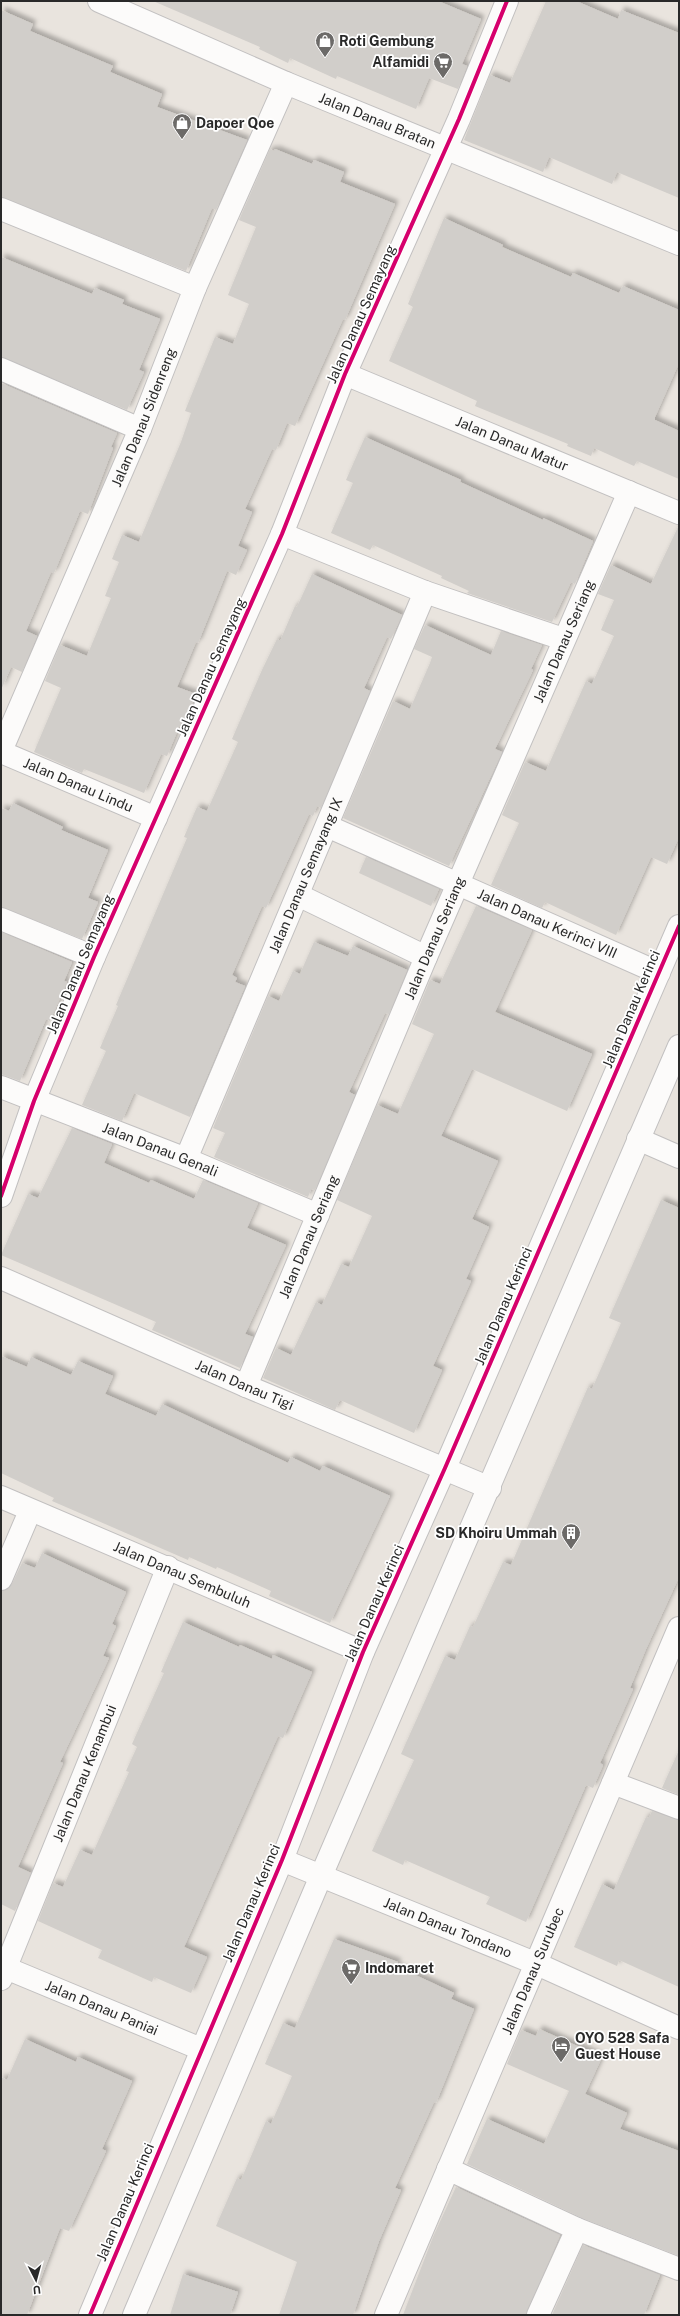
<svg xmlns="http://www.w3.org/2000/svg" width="680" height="2316" font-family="'Public Sans',sans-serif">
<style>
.building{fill:#d1ceca;filter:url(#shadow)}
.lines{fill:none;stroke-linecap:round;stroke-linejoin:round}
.minor-casing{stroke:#c2c0c0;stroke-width:24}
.minor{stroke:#fcfbfa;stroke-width:22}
.cycleway-casing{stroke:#fff;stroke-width:6}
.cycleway{stroke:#d6006c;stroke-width:4}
.labels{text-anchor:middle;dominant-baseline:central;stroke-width:3.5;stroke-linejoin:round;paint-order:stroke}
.poi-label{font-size:14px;font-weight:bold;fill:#292929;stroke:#fff;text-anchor:start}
.street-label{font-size:14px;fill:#292929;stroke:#fff}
</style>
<defs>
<filter id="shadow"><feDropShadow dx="3.5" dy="-3.5" stdDeviation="2" flood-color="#0004"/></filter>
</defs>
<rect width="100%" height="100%" fill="#e9e4de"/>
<g class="building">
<path d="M153,1H438L481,19L462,64L467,66L458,89L429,78L416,109L337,76L336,79L290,58L288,63L259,49L260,47Z"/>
<path d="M546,1H576L618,19L621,10L679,33V198L617,172L612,184L549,157L543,172L464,140L490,75L510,83Z"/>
<path d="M1,10L33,24L30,31L113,66L110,72L162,94L157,107L247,140L216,210L212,208L186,271L1,197Z"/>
<path d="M270,149L274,151L275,149L312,164L314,160L344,172L340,182L395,204L345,320L343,319L295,426L287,423L276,450L272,449L245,509L252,512L238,546L247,550L236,575L227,571L198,643L196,642L177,687L196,694L185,721L182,720L167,756L161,754L144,793L84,769L82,773L34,752L61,688L45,681L60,645L87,656L111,598L105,596L119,562L112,559L122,535L139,542L181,442L191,413L185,411L215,337L233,344L249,304L228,295L256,227L239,220Z"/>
<path d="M444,218L503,245L502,247L571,277L573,273L619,293L623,286L679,310V363L655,417V420L679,431V479L637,461L634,466L594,448L591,456L567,446L568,444L475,406L477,401L389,361L413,307L408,304Z"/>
<path d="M1,257L92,294L95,288L124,300L122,304L160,319L139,370L144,372L127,410L1,357Z"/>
<path d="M1,383L117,433L111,447L113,448L88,514L80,511L54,573L51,572L26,631L37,636L22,672L11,667L1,690Z"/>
<path d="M365,437L461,480L460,482L543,520V518L593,541L575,584L571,582L552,622L467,593L469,591L441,578L442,576L373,545L370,550L331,533L353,483L346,480Z"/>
<path d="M679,525V837L667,864L651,857L616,935L545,902L542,908L491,885L519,823L502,815L525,762L546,771L586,681L592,684L614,636L601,630L614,600L598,594L611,565L651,584Z"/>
<path d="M312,574L402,615L391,639L387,637L364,688L370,691L321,808L317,806L313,816L309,814L266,908L262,906L232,975L237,978L235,982L245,986L190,1117L134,1093L122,1121L82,1105L106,1051L100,1048L118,1006L116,1005L187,838L184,837L197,807L207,811L238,742L232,739L262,670L277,639L280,641L295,606L297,607Z"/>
<path d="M425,625L491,655L501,631L542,645L531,669L533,670L495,749L502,752L449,866L343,818L393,701L410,709L430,663L432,657L414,649Z"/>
<path d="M13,803L63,827L61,830L108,850L88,898L98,902L82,939L1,907V808L9,811Z"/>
<path d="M366,857L439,889L431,906L359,873Z"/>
<path d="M476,906L532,930L495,1012L592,1054L567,1111L472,1069L441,1136L498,1161L472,1219L489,1227L466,1279L471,1281L433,1366L442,1370L414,1433L340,1400L335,1410L263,1378L276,1348L291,1355L316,1302L322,1305L341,1264L349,1267L372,1216L337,1200L377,1105L398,1114L434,1034L412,1024L430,980L440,984Z"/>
<path d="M1,932L72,962L64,981L67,982L50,1021L46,1019L20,1081L1,1074Z"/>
<path d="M314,942L348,956L353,946L407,970L389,1014L385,1013L349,1092L355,1095L315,1190L311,1189L308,1197L214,1157L225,1133L213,1128L268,996L279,1001L293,971L300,974Z"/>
<path d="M72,1128L112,1144L104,1163L149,1183L151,1180L194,1199L203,1180L258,1203L247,1228L286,1245L245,1334L253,1337L240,1368L152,1330L156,1322L1,1255L28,1194L38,1198Z"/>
<path d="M661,1200L679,1208V1577L646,1649L630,1688L633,1689L600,1763L603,1765L593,1788L586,1785L526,1922L486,1904L490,1897L405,1860L403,1865L372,1851L414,1760L401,1754L445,1656L455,1660L470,1626L473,1627L503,1562L511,1565L588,1387L592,1389L621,1323L609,1318Z"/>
<path d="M1,1356L27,1367L31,1357L71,1375L78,1361L113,1376L105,1394L156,1416L162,1404L288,1463L291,1457L320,1471L323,1466L390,1496L330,1623L269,1596L271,1591L217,1567L216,1569L189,1557L188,1560L112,1527L52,1501L54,1498L1,1473Z"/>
<path d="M42,1553L126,1592L112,1624L116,1626L103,1656L109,1658L60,1762L63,1763L18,1867L31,1873L15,1911L1,1904V1591L8,1589L12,1584L22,1563L35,1568Z"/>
<path d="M183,1622L239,1647L240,1645L272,1659L273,1655L312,1672L283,1738L278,1736L184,1947L207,1957L191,1993L154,1977L152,1982L98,1958L102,1950L38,1921L53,1883L63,1887L80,1850L92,1855L129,1772L126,1771L137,1747L132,1744L164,1673L161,1672Z"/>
<path d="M679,1750V1795L662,1788Z"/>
<path d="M652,1811L679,1820V1987L619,1960L617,1966L574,1947L602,1884L614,1890L646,1817L649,1818Z"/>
<path d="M334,1939L398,1962L396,1966L454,1993L451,1999L474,2009L436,2103L434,2102L395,2188L401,2190L379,2241L353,2315H279L297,2262L216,2226L237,2178L241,2180L266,2121L271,2124L292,2076L265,2064L283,2023L295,2028Z"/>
<path d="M539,2029L602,2057L585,2094L627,2113L620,2129L679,2151V2256L582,2218L467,2164L487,2119L544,2144L569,2091L507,2064L521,2030L536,2036Z"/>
<path d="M25,2039L76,2062L78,2057L132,2081L102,2149L106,2151L69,2231L60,2228L27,2315H1V2077L7,2080Z"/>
<path d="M456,2187L560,2235L526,2315H403L433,2237Z"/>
<path d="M583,2245L660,2275L644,2315H552Z"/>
<path d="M183,2274L238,2292L230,2315H170Z"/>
</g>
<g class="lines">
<g class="minor-casing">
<g id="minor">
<path id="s1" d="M99,1L286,83L679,244"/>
<path d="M1,209L195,288"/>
<path d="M1,369L140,429"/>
<path id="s2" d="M345,374L679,513"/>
<path d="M282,534L425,592L563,639"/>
<path id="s3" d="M1,751L140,429L195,288L286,83"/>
<path id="s4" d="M1,752L156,818"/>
<path id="s5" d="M327,826L659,973"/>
<path d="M298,895L426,957"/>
<path d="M1,919L94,957"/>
<path id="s6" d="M1,1087L186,1159L318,1215"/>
<path d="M638,1139L679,1157"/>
<path id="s7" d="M186,1159L425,592"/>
<path d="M1,1196L34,1101L94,957L282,534L345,374L459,119L507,1"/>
<path id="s8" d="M1,1278L246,1386L490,1488"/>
<path id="s9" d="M246,1386L426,957L629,492"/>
<path id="s10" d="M1,1497L363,1652"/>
<path d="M1,1579L30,1511"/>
<path d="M613,1783L679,1808"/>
<path id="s11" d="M282,1860L537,1964L679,2028"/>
<path id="s12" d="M1,1966L201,2049"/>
<path id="s13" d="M1,1979L168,1567"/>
<path d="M448,2169L577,2229L679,2269"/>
<path d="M90,2315L282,1860L363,1652L445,1468L679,926"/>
<path d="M134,2315L321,1876L679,1046"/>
<path id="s14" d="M386,2315L679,1628"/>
<path d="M538,2315L577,2229"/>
</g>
</g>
<use href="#minor" class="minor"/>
<g class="cycleway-casing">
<g id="cycleway">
<path d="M1,1196L34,1101L94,957L282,534L345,374L459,119L507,1"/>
<path d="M90,2315L282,1860L363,1652L445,1468L679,926"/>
</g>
</g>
<use href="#cycleway" class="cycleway"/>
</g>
<defs>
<g id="shop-pin" transform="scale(1)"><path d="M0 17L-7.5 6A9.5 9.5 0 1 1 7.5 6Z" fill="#6c6a68" stroke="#fff"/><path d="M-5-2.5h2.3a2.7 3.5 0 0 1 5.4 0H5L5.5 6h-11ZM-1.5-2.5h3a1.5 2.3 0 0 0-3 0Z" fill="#fff"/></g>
<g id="supermarket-pin" transform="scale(1)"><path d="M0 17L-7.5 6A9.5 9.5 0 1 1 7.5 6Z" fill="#6c6a68" stroke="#fff"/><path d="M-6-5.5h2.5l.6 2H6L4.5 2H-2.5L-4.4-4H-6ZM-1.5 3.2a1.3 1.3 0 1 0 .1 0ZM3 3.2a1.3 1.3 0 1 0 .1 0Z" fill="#fff"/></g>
<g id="building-pin" transform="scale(1)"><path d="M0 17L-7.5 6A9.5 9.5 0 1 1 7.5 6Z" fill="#6c6a68" stroke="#fff"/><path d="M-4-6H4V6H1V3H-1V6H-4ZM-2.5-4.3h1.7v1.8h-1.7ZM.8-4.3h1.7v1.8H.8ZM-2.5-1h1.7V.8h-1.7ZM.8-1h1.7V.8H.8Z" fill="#fff"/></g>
<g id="hotel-pin" transform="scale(1)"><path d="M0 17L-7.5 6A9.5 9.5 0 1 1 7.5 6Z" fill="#6c6a68" stroke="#fff"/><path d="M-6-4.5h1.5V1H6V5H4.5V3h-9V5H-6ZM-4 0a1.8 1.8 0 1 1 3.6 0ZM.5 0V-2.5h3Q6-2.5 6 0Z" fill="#fff"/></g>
</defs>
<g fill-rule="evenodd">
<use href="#shop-pin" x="325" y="41"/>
<use href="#supermarket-pin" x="443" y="62"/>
<use href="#shop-pin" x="182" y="123"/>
<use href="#building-pin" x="571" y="1533"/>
<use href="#supermarket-pin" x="351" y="1968"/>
<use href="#hotel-pin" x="561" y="2046"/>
</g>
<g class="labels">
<g class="poi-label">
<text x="339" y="41">Roti Gembung</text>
<text x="429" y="62" text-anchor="end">Alfamidi</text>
<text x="196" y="123">Dapoer Qoe</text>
<text x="557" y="1533" text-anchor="end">SD Khoiru Ummah</text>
<text x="365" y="1968">Indomaret</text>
<text x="575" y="2038">OYO 528 Safa<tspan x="575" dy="16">Guest House</tspan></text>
</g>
<g class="street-label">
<text stroke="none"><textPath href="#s1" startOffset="303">Jalan Danau Bratan</textPath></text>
<text transform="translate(361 314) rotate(-66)">Jalan Danau Semayang</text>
<text stroke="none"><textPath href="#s3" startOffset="363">Jalan Danau Sidenreng</textPath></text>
<text stroke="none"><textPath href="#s2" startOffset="181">Jalan Danau Matur</textPath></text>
<text stroke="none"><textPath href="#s9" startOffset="810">Jalan Danau Seriang</textPath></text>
<text transform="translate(211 667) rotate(-66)">Jalan Danau Semayang</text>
<text stroke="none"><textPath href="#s4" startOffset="84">Jalan Danau Lindu</textPath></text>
<text stroke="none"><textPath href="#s7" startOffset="308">Jalan Danau Semayang IX</textPath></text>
<text stroke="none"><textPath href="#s5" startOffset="241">Jalan Danau Kerinci VIII</textPath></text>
<text stroke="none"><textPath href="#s9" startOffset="486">Jalan Danau Seriang</textPath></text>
<text transform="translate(80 964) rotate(-67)">Jalan Danau Semayang</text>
<text transform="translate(631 1009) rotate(-67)">Jalan Danau Kerinci</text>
<text stroke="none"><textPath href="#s6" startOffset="171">Jalan Danau Genali</textPath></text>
<text stroke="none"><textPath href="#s9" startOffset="162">Jalan Danau Seriang</textPath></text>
<text transform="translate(503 1306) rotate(-67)">Jalan Danau Kerinci</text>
<text stroke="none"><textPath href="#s8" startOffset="266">Jalan Danau Tigi</textPath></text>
<text stroke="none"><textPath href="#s10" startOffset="197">Jalan Danau Sembuluh</textPath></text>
<text transform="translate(374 1603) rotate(-66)">Jalan Danau Kerinci</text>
<text stroke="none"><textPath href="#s13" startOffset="222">Jalan Danau Kenambui</textPath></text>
<text transform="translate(251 1903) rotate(-67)">Jalan Danau Kerinci</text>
<text stroke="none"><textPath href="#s11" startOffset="179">Jalan Danau Tondano</textPath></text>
<text stroke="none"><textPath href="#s14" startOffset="374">Jalan Danau Surubec</textPath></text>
<text stroke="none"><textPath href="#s12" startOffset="109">Jalan Danau Paniai</textPath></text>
<text transform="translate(125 2202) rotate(-67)">Jalan Danau Kerinci</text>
</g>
</g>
<rect width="680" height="2316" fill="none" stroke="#292929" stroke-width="4"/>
<g transform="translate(36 2280) rotate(174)" stroke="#ffffff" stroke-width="3" paint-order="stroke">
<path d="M0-3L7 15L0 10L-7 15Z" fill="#292929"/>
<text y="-6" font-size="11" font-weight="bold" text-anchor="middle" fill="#292929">U</text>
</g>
</svg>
